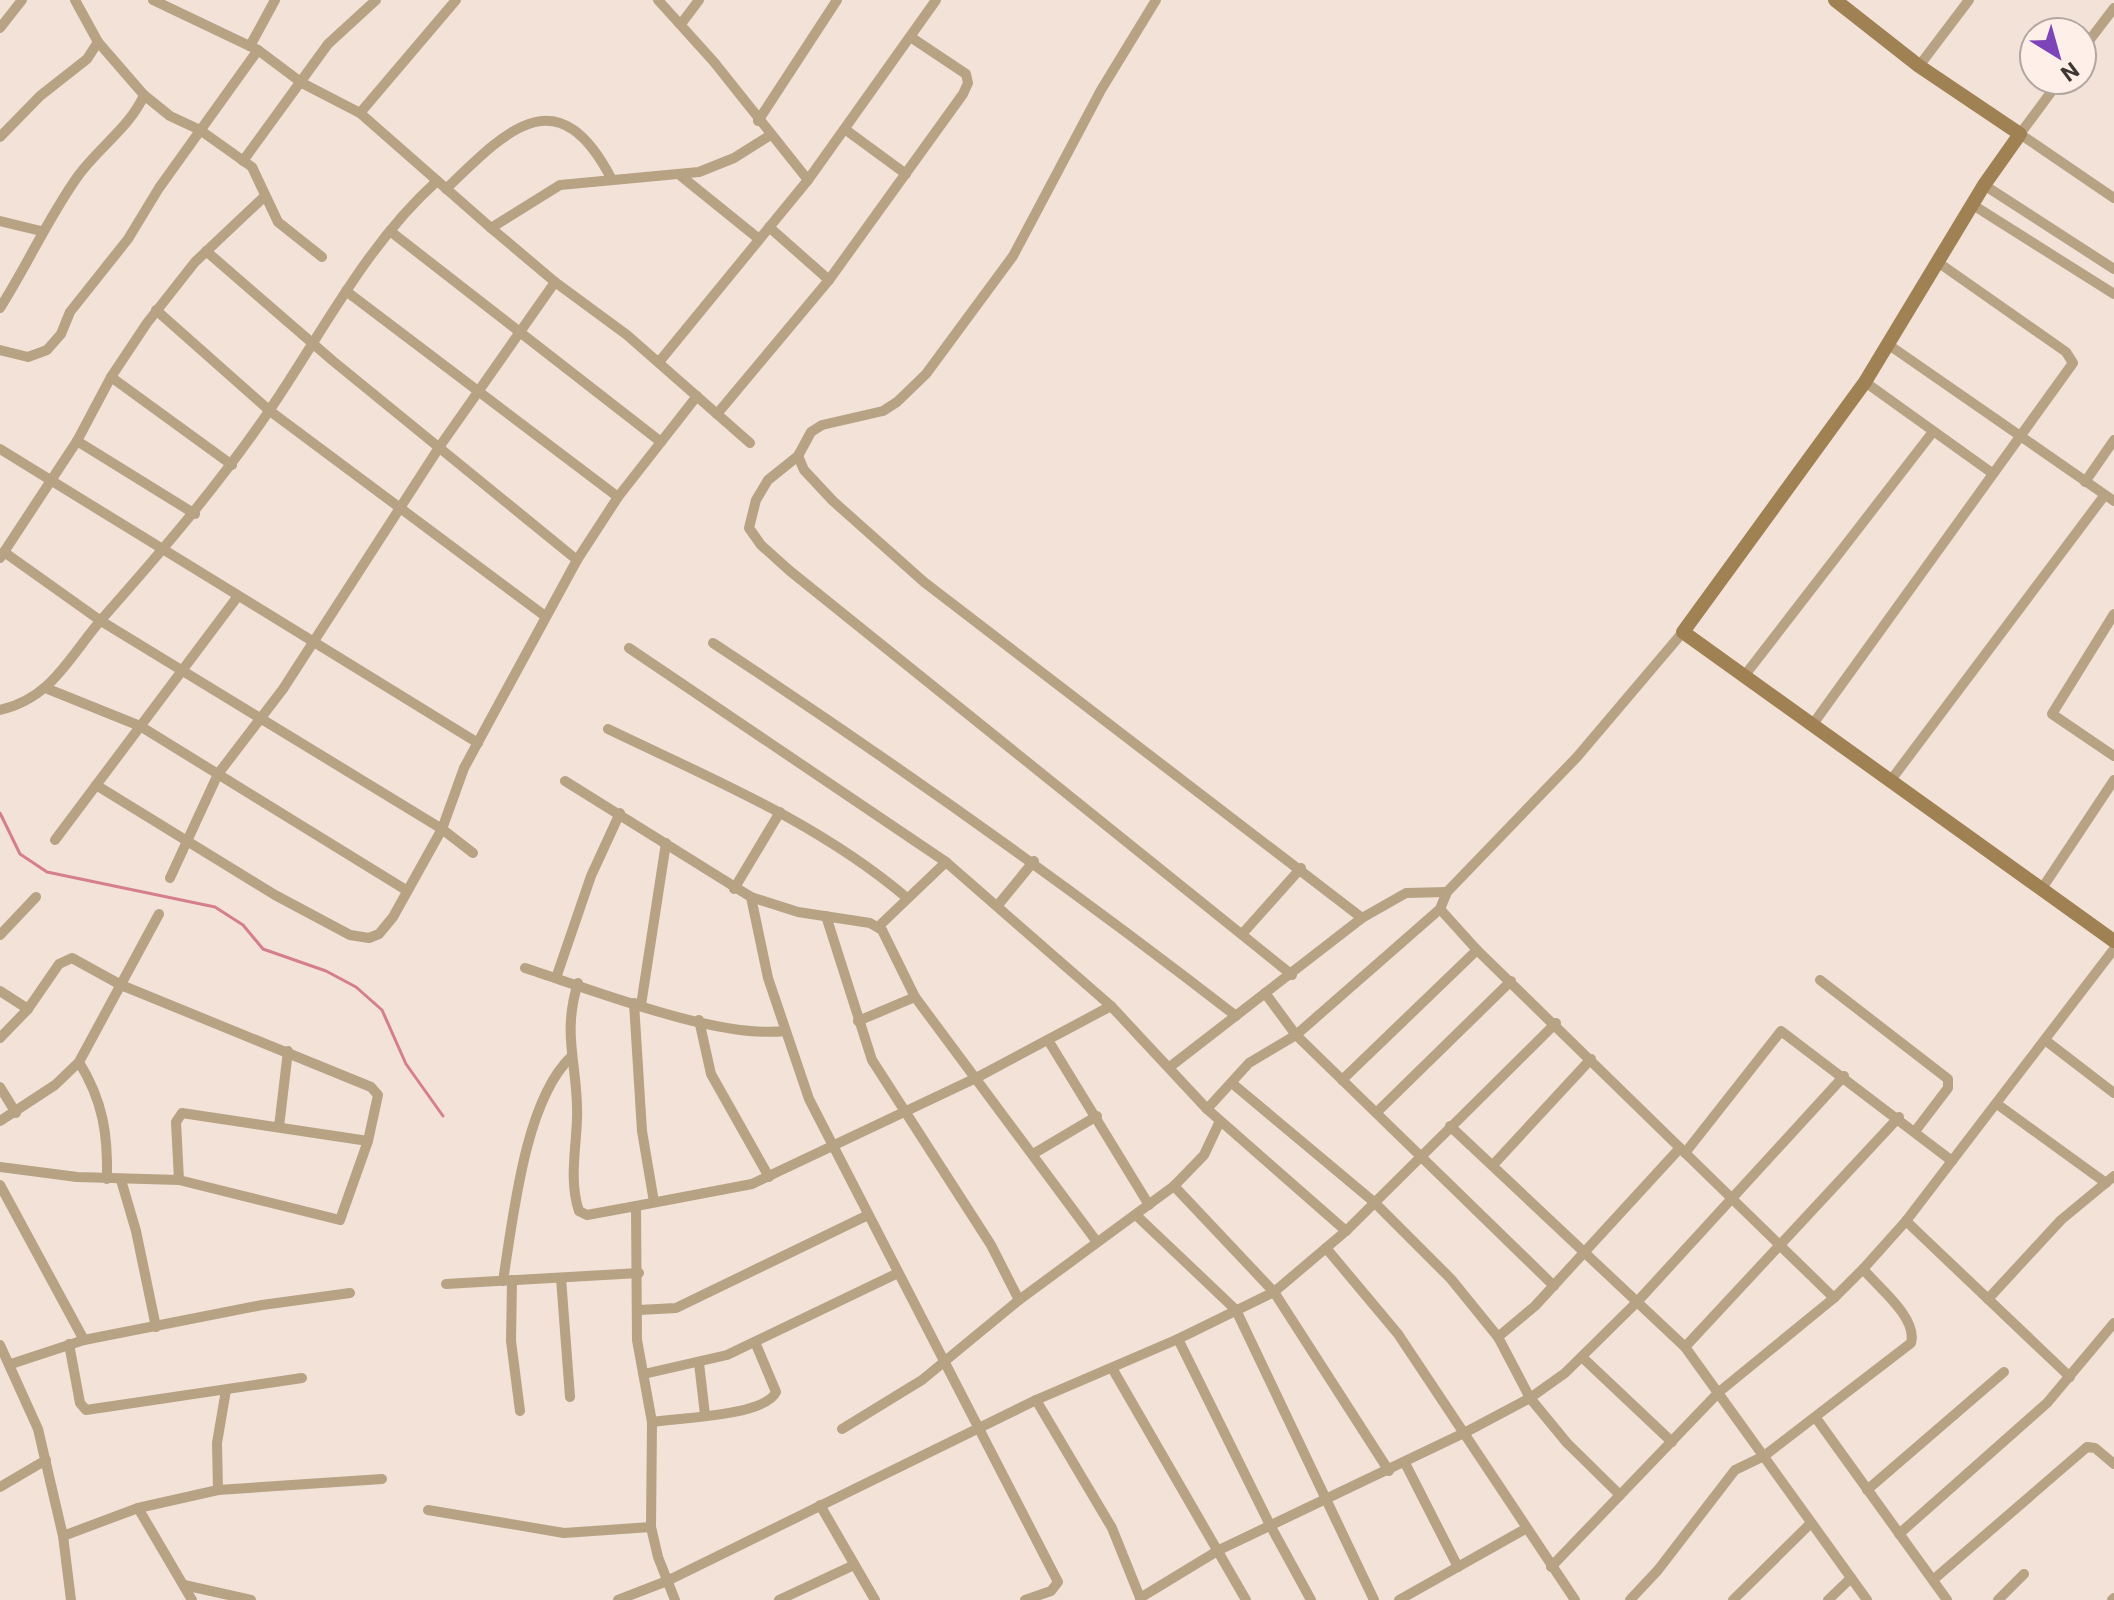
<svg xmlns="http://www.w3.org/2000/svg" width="2114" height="1600" font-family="Roboto,sans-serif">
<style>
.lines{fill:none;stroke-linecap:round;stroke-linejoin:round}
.stream{stroke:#d57f8d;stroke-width:3}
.street{stroke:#b7a284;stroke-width:10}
.secondary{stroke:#a08153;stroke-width:14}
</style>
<rect width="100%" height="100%" fill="#f3e2d8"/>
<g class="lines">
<path class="stream" d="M0,813L20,854L47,872L215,907L243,925L263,949L326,971L356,987L382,1010L406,1064L443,1116"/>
<g class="street">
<path d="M75,0L98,42L144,95"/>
<path d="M153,0L258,50L302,83L360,113L491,228L555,282L627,335L750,443"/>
<path d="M658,0L714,62L808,180"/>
<path d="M1156,0L1101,90L1013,256L926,374L897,402L883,411L822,425L811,432L798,456L768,480L756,500L749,528L761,545L790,571L1292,975"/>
<path d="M681,24L699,0"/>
<path d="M0,28L22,0"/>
<path d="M250,46L275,0"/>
<path d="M2082,50L2114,8"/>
<path d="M1919,66L1969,0"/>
<path d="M2060,80L2020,134L2114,198"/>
<path d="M360,113L456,0"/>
<path d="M758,121L837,0"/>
<path d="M846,130L906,174"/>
<path d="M0,137L40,96L87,59L98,42"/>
<path d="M243,161L328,44L376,0"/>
<path d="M681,176L759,239"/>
<path d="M1984,185L2114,269"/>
<path d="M446,189C507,130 558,75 612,180"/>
<path d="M1973,205L2114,294"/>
<path d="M0,221L41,231"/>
<path d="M769,227L829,280"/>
<path d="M491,228L560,185L699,172L734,158L769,136"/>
<path d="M390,231L661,442"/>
<path d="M206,251L333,361L577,560"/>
<path d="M346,291L618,497"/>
<path d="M0,308C28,264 48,218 78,176C98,148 131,126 144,95L170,116L200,130L252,167L278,222L322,257"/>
<path d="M156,310L270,411L545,616"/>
<path d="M1889,345L2114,501"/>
<path d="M0,350L28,357L47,350L61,334L70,312L128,239L159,188L258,50"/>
<path d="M659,362L808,180L936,0"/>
<path d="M111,377L232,465"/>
<path d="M1865,382L1992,473"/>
<path d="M717,414L829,280L963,94L968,83L966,74L912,38"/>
<path d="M77,441L195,514"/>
<path d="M0,449L478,743"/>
<path d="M798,456L804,470L833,501L924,582L1362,918"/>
<path d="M2085,482L2114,440"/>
<path d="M4,552L101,621L442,829L473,853"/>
<path d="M0,558L77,441L111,377L147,323L195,262L265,196"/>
<path d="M2114,614L2052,714L2114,756"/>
<path d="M1683,632L1577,757L1447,892L1440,909L1477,950L1834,1298"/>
<path d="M713,643C892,761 1066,884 1236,1016"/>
<path d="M629,648L946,862L1111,1006L1207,1109L1346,1231"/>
<path d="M1745,675L1932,433"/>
<path d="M48,689L140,726L406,890"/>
<path d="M0,710C52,698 69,657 101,620C161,552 218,486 269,411C323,332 365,246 437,181"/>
<path d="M1813,724L2073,363L2066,352L1939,263"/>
<path d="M608,729C712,779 819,823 907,898"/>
<path d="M1891,780L2104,496"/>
<path d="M565,781L751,897L768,978L809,1099L1058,1582L1051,1591L1025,1600"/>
<path d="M96,785L275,895L350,935L369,938L379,934L393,917L442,829L464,768L577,560L618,497L697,396"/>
<path d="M55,840L238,596"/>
<path d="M170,878L218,774L283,689L440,446L555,282"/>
<path d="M734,889L780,812"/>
<path d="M2041,890L2114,780"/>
<path d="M751,897L798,912L870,923L882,930L915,997L1097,1242"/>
<path d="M998,905L1034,861"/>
<path d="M826,916L872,1060L991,1245L1019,1300"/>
<path d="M878,927L946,862"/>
<path d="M1243,933L1301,868"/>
<path d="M0,935L36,897"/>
<path d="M525,968C593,990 717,1039 785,1031"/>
<path d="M556,978L591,876L620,813"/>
<path d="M1820,980L1948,1079V1088L1916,1130"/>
<path d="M578,983C561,1037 579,1067 577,1119C576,1149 569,1182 579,1211L587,1215L636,1206"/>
<path d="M0,991L28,1009"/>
<path d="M1265,993L1296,1035L1554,1286"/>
<path d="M634,1003L642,1131L654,1202"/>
<path d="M641,1005L666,843"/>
<path d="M699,1020L711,1074L769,1177"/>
<path d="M858,1021L915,997"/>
<path d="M0,1038L28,1009L59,964L72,958L121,985L371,1087L378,1095L368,1141L340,1220L179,1180L77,1177L0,1167"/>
<path d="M1048,1040L1149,1205"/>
<path d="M2045,1040L2114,1093"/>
<path d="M79,1062C103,1101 108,1134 107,1179"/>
<path d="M1171,1066L1362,918L1406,893L1447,892"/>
<path d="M1342,1080L1477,950"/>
<path d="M1233,1084L1374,1202L1451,1279L1498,1337L1530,1398L1567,1443L1620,1495"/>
<path d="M0,1087L16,1113"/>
<path d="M1997,1104L2106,1183"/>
<path d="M1207,1109L1249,1063L1296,1035L1440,909"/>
<path d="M1377,1112L1511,981"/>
<path d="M0,1121L55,1085L79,1062L159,914"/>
<path d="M1450,1126L1685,1347L1867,1600"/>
<path d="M279,1127L288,1051"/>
<path d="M1685,1153L1781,1031L1952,1161"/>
<path d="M1033,1154L1097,1116"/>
<path d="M1493,1165L1591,1059"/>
<path d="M121,1180L136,1231L156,1327"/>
<path d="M179,1180L176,1122L182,1113L368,1141"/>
<path d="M0,1185L84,1340"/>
<path d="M1174,1186L1274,1292L1389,1471"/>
<path d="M1136,1215L1236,1310L1374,1600"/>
<path d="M1906,1221L2070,1377"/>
<path d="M1326,1248L1398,1334L1575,1600"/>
<path d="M561,1278L570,1397"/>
<path d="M512,1280L511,1341L520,1411"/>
<path d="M503,1281C513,1218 525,1100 571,1057"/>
<path d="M446,1284L639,1273"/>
<path d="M1988,1299L2061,1220L2114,1176"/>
<path d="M639,1310L676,1308L866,1216"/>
<path d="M1498,1337L1535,1306L1680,1148"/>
<path d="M1178,1339L1270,1525L1311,1600"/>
<path d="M69,1344L80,1403L86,1410L302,1378"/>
<path d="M0,1345L38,1429L63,1536L71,1600"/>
<path d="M1685,1347L1899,1117"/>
<path d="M1583,1358L1672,1442"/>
<path d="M699,1363L705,1415"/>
<path d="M11,1364L84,1340L262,1305L350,1293"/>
<path d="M1112,1368L1246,1600"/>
<path d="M644,1374L727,1355L898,1273"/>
<path d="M1036,1400L1112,1528L1141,1600"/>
<path d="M1816,1418L1947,1600"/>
<path d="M652,1422C679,1418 765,1416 776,1392L755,1342"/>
<path d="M842,1429L922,1380L1019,1300L1174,1186L1204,1155L1220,1121"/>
<path d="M1405,1463L1458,1567"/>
<path d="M0,1487L46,1460"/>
<path d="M218,1490L217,1443L226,1390"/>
<path d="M1867,1490L2004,1372"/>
<path d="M820,1505L875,1600"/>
<path d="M138,1508L218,1490L382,1479"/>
<path d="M428,1510L564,1533L651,1527"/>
<path d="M1899,1534L2047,1403L2114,1323"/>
<path d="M63,1536L138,1508L192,1600"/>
<path d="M1551,1567L1719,1392L1834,1298L1863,1269L1906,1221L2114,949"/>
<path d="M1933,1580L2087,1447L2095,1448L2114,1464"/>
<path d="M184,1585L251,1600"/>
<path d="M1140,1598L1219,1550L1466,1432L1530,1398L1565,1373L1637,1302L1844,1076"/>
<path d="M618,1600L667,1581L1036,1400L1178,1339L1274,1292L1346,1231L1556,1023"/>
<path d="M675,1600L658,1557L651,1527L652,1422L637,1340L636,1206L752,1184L976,1078L1111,1006"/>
<path d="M779,1600L854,1565"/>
<path d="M1399,1600L1525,1529"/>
<path d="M1630,1600L1658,1570L1735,1470L1764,1456L1911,1343C1918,1318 1878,1287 1863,1269"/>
<path d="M1733,1600L1811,1523"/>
<path d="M1828,1600L1851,1578"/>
<path d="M1998,1600L2024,1574"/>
<path d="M2112,1600L2114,1598"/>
</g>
<path class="secondary" d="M1835,0L1919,66L2020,134L1984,185L1865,382L1683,632L2114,941"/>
</g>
<g transform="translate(2058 56) rotate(143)"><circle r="38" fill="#fef0e8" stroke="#b1a6a0" stroke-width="2"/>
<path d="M0-6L14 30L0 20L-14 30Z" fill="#7d43b9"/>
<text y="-12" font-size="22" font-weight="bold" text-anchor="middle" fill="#3e3834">N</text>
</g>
</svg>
